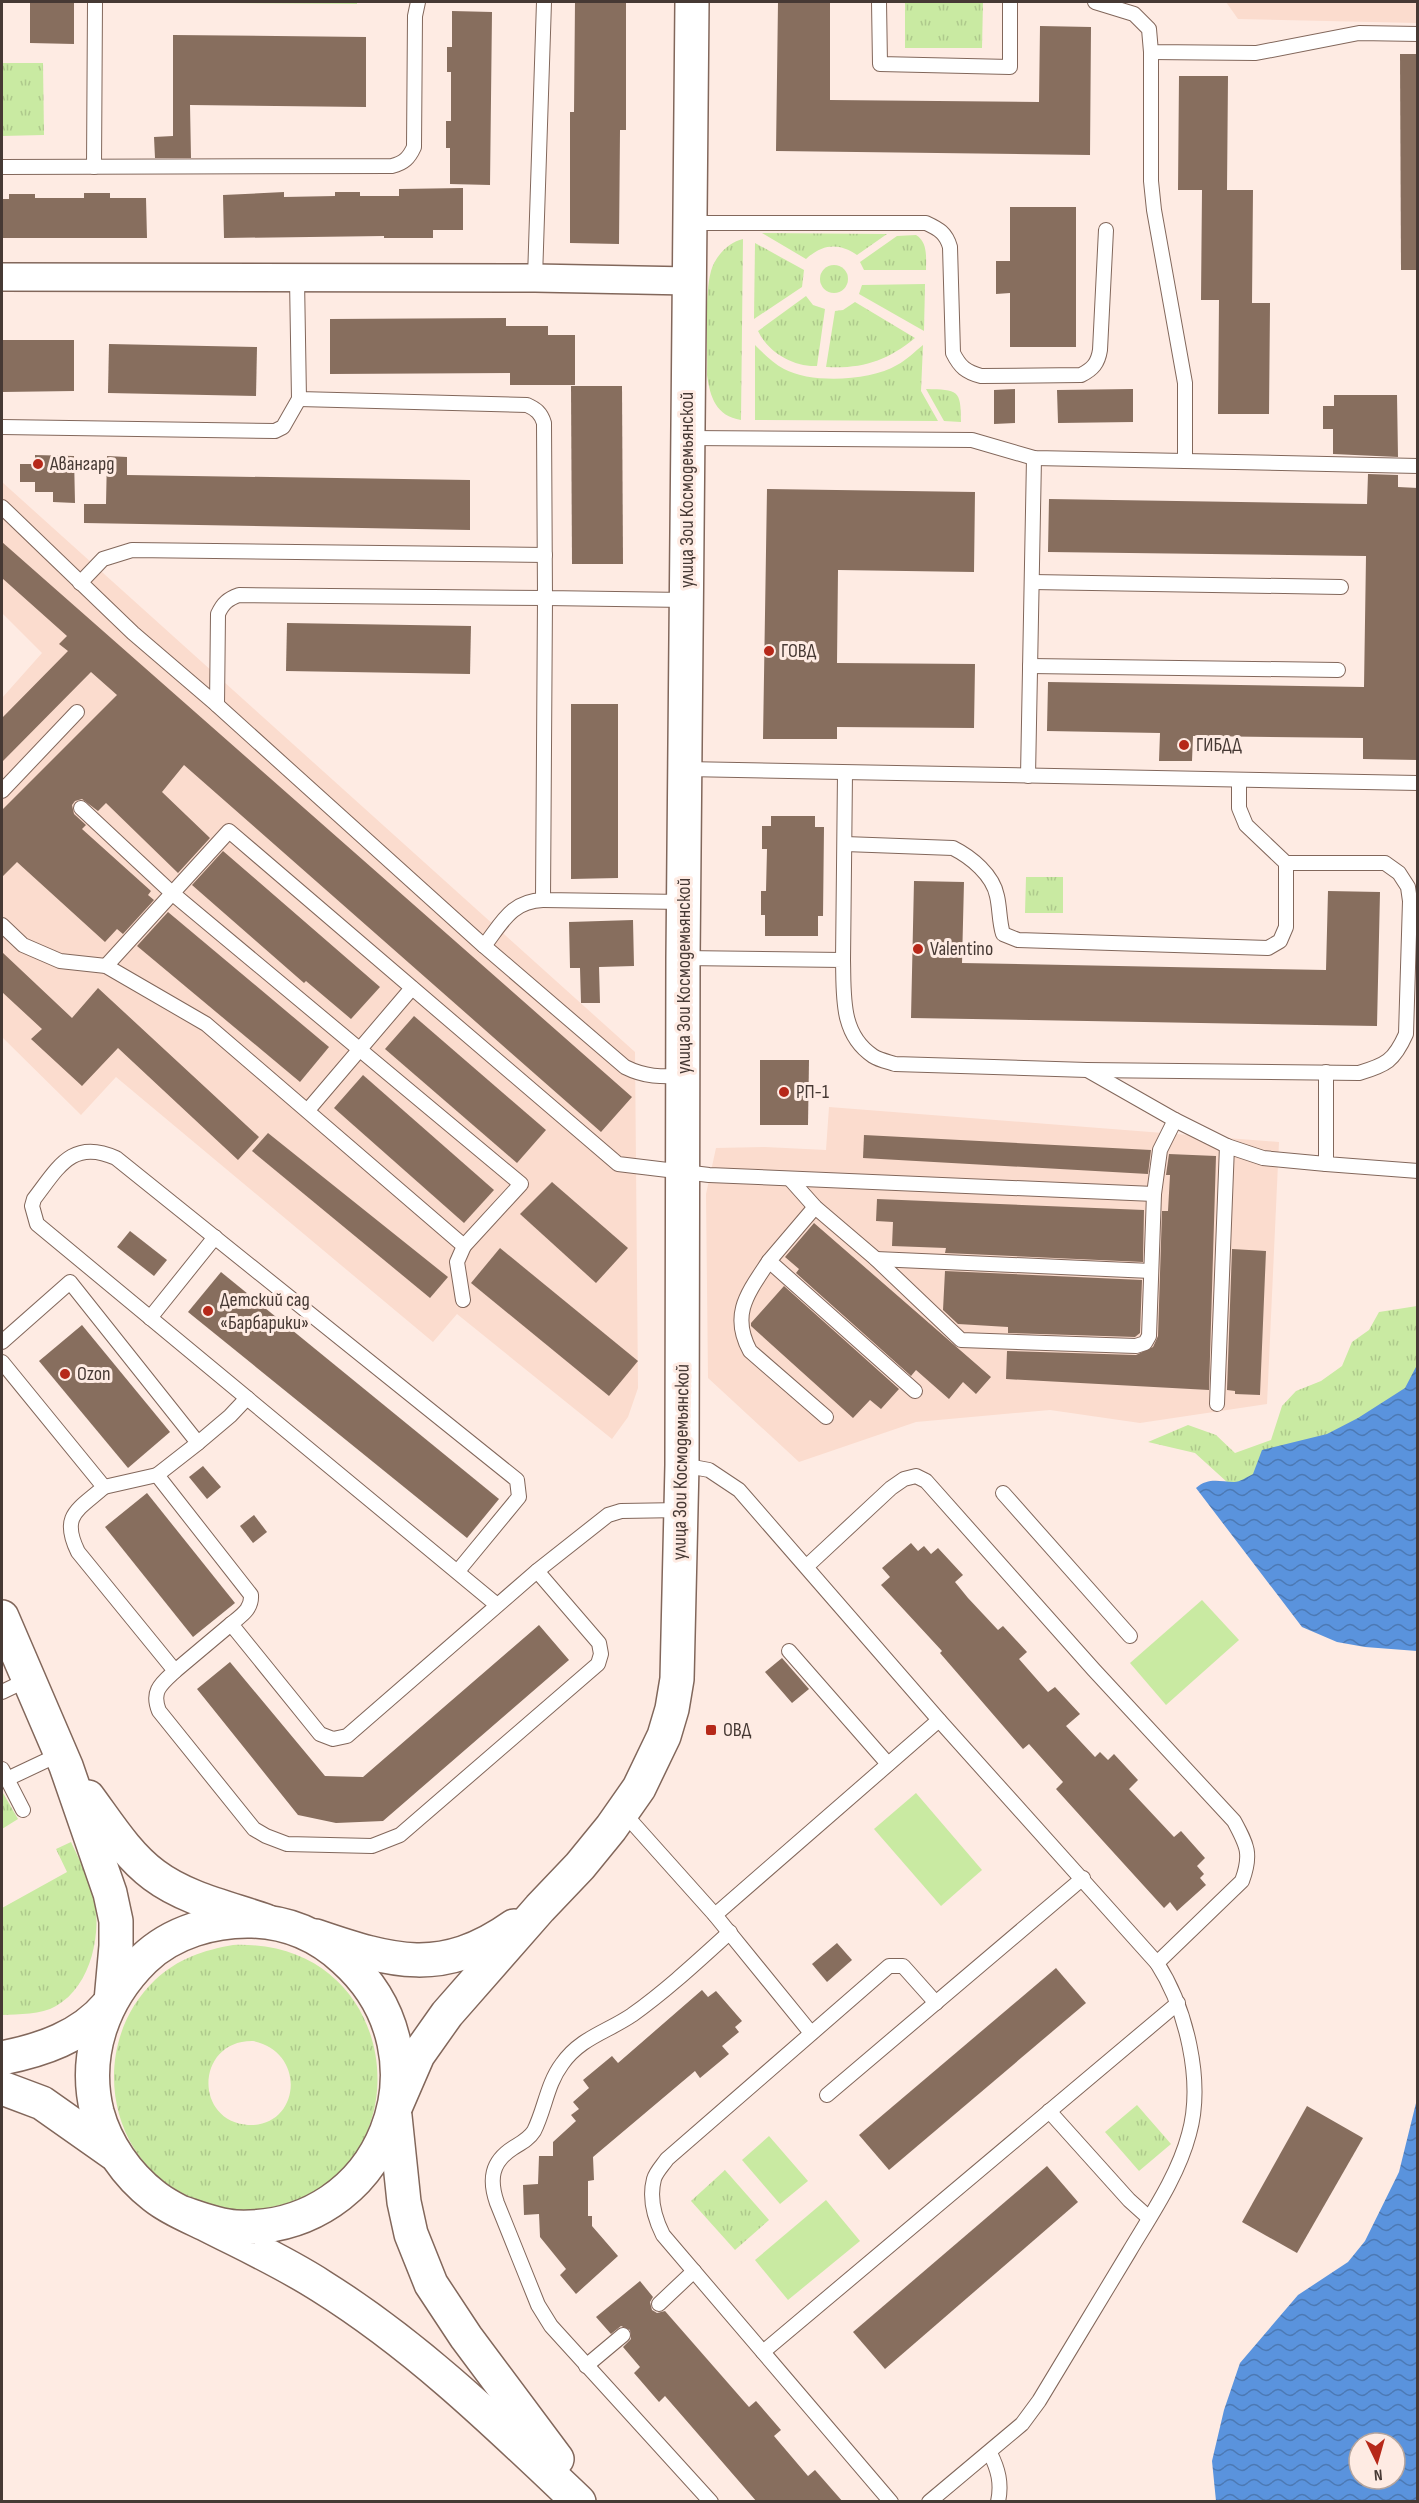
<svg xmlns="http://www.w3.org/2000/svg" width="1419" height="2503" font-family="'Sofia Sans Condensed',sans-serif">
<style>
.built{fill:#fbdcce}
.grass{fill:url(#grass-tufts);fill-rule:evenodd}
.pitch{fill:#c9eaa2}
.water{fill:url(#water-waves);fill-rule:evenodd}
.building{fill:#876e5e}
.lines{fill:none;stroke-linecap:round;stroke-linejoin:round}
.lane-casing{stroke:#82675b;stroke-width:16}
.street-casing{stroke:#82675b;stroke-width:30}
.secondary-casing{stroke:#82675b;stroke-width:36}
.primary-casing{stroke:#82675b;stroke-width:36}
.lane{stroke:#fff;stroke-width:14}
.street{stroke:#fff;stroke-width:27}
.secondary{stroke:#fff;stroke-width:33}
.primary{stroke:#fff;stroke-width:33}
.poi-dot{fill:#b62819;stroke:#feebe3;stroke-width:2}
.labels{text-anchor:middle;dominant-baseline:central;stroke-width:6;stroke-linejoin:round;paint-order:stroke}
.poi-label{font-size:20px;fill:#463934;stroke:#feebe3;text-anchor:start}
.street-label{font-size:20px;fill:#463934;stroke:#feebe3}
</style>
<defs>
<pattern id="grass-tufts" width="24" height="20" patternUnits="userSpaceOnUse" patternTransform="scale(1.5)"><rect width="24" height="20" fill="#c9eaa2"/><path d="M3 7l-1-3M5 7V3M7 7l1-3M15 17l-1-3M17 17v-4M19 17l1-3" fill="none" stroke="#aec98c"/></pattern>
<pattern id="water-waves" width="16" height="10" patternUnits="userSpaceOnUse" patternTransform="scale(1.5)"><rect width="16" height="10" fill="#5a93dd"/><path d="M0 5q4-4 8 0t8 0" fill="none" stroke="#4c79b4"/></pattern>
</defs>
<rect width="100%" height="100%" fill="#feebe3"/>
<g class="built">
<path d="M1226,2H1417V23L1238,19Z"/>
<path d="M2,482L635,1052L638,1388L628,1417L612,1439L457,1314L433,1342L116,1077L81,1115L2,1037V698L42,653L2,613Z"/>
<path d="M829,1107L1279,1142L1267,1404L1140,1423L1050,1410L916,1422L799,1462L708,1378L706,1194L716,1148L765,1147L826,1150Z"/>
</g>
<g class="grass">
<path d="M905,2H983L982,48H905Z"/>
<path d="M2,63H43L44,135L2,136Z"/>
<path d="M762,233L887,234L857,255C839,242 822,244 806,259Z"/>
<path d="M916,235C928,242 926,258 926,270H864L860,262L897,236Z"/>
<path d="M743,239L741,420C716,416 710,397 707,375C708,347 704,296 711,271C715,256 729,242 743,239Z"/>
<path d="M755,243L804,270L802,287L754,319Z"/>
<circle cx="834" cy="279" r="14"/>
<path d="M925,284L924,331L859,294L862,285Z"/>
<path d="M806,296L813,305L825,309L817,366C793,367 768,352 758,331Z"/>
<path d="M855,302L915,338C887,361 862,369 826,367L835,311L843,310Z"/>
<path d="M755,345C764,354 773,363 784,369C812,384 870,381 897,365C907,360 915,351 923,345L921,391L938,421L755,420Z"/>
<path d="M926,389C958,390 961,389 961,422L944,421Z"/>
<path d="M1026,877H1063V913H1025Z"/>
<path d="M1417,1306V1411L1281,1483L1227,1482L1195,1453L1148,1442L1188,1425L1216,1435L1235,1453L1271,1440L1282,1406L1296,1391L1321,1381L1342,1366L1352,1342L1369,1330L1379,1312Z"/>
<path d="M3,1793L18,1819L2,1829V1794Z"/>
<path d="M71,1842C78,1858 89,1876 93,1893C103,1930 92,1986 56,2006C41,2015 19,2014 2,2015V1908L67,1872L56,1849Z"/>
<path d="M233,1945C410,1938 428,2182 267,2208C242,2213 216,2209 192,2198C105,2161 88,2044 155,1980C177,1959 204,1950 233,1945ZM253,2041C308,2052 300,2128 248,2125C193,2121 196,2040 253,2041Z"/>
<path d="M1137,2105L1171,2144L1139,2171L1105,2132Z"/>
<path d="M725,2170L769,2220L735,2250L691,2201Z"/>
</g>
<g class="pitch">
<path d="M226,2H357V4L226,3Z"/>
<path d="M1202,1600L1239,1640L1166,1705L1130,1663Z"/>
<path d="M916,1793L982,1870L941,1906L874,1829Z"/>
<path d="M769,2136L808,2181L780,2204L742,2160Z"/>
<path d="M826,2200L860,2241L788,2300L755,2260Z"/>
</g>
<g class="water">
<path d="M1417,1365V1651L1365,1647L1337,1642L1302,1627L1196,1488C1209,1477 1219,1482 1234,1482C1240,1482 1247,1477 1253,1474L1262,1450L1327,1434L1358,1418L1405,1388Z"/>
<path d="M1417,2099V2501H1216L1212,2461L1224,2410L1240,2363L1298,2295L1348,2262L1365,2241L1399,2172ZM1359,2443H1395V2479H1359Z"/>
</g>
<g class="building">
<path d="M30,2H74V44L30,43Z"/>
<path d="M575,2H626V130H620L619,244L570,243V112H574Z"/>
<path d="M778,2H830V100L1039,102L1040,26L1091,27L1090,155L776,151Z"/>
<path d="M452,11L492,12L490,185L450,184V148H446V121H451V72H447V47H452Z"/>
<path d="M173,35L366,37V107L190,105L191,158H155L154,137L173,136Z"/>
<path d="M1400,54H1418V270H1401Z"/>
<path d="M1179,76H1228L1227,190H1253L1252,303H1270L1269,414H1218L1219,300H1201L1202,190H1178Z"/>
<path d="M463,188V230H433V238H384V236L224,238L223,195L284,192V197L335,196V192H360V196H399V189Z"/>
<path d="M84,193H110V198H146L147,238H2V199H9V194H35V198H84Z"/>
<path d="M1010,207H1076V347H1010V293L996,294V261H1010Z"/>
<path d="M506,318V326H548V335H575V385H510V373L330,374V319Z"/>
<path d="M2,340H74V391L2,392Z"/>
<path d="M109,344L257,347L256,396L108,393Z"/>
<path d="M571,386H622L623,564H572Z"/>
<path d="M1015,389V423L994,424V390Z"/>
<path d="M1133,389V422L1058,423L1057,390Z"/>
<path d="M1334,395H1397L1398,457L1333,454V429H1323V406H1334Z"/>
<path d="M35,455L74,456L75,503L53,502V492H35V482H20V464H35Z"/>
<path d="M107,456L127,457V475L470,480V530L84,523V504H106Z"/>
<path d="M1368,474L1398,475V487L1418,488V760L1363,759V738L1193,736L1192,761H1159L1160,733L1047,731L1048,682L1364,687L1366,556L1048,552L1049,499L1367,504Z"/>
<path d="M767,489L975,492L974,572L838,570L837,663L975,664L974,728L837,727V739H763Z"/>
<path d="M2,542L632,1097L601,1132L184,765L162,792L210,838L178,873L106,803L98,811L82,799L75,801L72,805L74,814L86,825L82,829L151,891L148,895L154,900L123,934L117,929L105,942L17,862L2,877V810L117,695L91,672L2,762V718L68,651L59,644L67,636L2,578Z"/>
<path d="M287,623L471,626L470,674L286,671Z"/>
<path d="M571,704H618V878L571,879Z"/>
<path d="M771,816H815V827H824L823,916H818V936H765V915H761V891H766L767,849H762V826H771Z"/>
<path d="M223,851L380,987L351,1019L306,981L304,983L192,885Z"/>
<path d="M914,881L964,882L962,963L1326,970L1328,891L1380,892L1377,1026L911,1018Z"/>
<path d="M168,912L329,1047L300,1082L137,946Z"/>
<path d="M633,920L634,966L599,967L600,1003H581L580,968H570L569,922Z"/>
<path d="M2,952L72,1018L98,988L259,1137L238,1160L118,1048L82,1086L31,1039L42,1029L2,992Z"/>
<path d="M414,1016L546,1130L517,1163L385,1049Z"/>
<path d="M760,1060H809L808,1125H760Z"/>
<path d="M363,1075L494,1190L464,1223L334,1108Z"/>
<path d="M268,1133L448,1277L430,1298L252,1151Z"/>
<path d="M864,1135L1151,1150L1148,1174L863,1158Z"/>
<path d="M1169,1154L1216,1156L1209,1390L1006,1379L1007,1351L1136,1355L1153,1347L1158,1336L1162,1211H1168L1170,1175H1166Z"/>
<path d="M552,1182L628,1248L596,1283L520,1214Z"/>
<path d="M877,1199L1144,1210L1143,1262L945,1253L946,1248L892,1246L893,1222L876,1221Z"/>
<path d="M814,1223L991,1377L976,1394L963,1382L949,1399L916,1370L911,1376L796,1273L799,1269L785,1257Z"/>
<path d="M130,1231L167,1260L154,1276L117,1247Z"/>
<path d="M500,1248L638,1361L609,1396L471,1283Z"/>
<path d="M1232,1249L1266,1251L1260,1395L1235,1394V1391L1227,1390Z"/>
<path d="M945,1271L1142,1280L1140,1333L1135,1337L1008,1333V1327L958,1324L943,1310Z"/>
<path d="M221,1272L499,1499L467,1538L188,1312Z"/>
<path d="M784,1286L899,1389L881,1409L870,1400L853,1418L751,1326V1323Z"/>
<path d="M82,1325L170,1432L128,1468L39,1361Z"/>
<path d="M203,1466L221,1487L207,1499L189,1477Z"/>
<path d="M147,1493L235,1603L193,1637L105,1527Z"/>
<path d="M254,1515L267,1532L253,1543L240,1526Z"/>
<path d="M911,1543L918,1551L924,1546L931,1554L938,1548L963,1575L955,1582L968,1598L998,1630L1003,1626L1027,1652L1019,1659L1048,1692L1055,1687L1080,1714L1066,1726L1095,1757L1100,1752L1108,1760L1114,1754L1138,1780L1129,1789L1174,1837L1181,1831L1205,1858L1197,1866L1204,1874L1200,1878L1206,1885L1177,1911L1170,1902L1164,1908L1103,1841L1056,1789L1063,1782L1029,1744L1023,1749L940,1653L942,1651L881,1585L890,1577L882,1568Z"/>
<path d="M539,1625L569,1660L383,1821L336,1823L298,1815L197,1689L230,1662L325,1776L363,1777Z"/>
<path d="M782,1658L809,1689L792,1703L765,1672Z"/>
<path d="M837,1943L852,1960L827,1982L812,1964Z"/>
<path d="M1056,1968L1086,2003L889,2170L859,2135Z"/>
<path d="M702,1990L708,1997L716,1991L742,2021L735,2027L739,2032L722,2046L729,2054L700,2078L695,2071L593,2157L594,2180L588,2181V2216H592V2226L618,2256L576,2294L560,2275L566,2269L540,2237L539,2214L524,2215L523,2185L538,2184L539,2156H553V2142L576,2121L571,2115L579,2109L573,2102L589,2088L583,2080L612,2056L618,2063Z"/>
<path d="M1307,2106L1363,2138L1297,2253L1242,2222Z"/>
<path d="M1047,2166L1078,2202L885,2369L853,2332Z"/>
<path d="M640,2281L653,2297L650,2302L652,2310L657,2313L665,2311L749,2407L756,2401L781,2430L774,2436L808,2476L815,2470L843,2502H757L665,2396L659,2402L634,2373L640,2367L623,2347L631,2339L630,2330L621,2326L611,2334L596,2317Z"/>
</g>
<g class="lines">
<g class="lane-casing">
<g id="lane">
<path d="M879,2L880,64L1010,67V2"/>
<path d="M1095,2L1134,14L1149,29L1151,52L1256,53L1359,33L1418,34"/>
<path d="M2,167L392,166C404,163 409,158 414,147L415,16L418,2"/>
<path d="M94,167L95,2"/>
<path d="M690,223H926C939,229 946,233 950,247L953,353C960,367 966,372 981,376L1081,375C1093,369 1098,363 1100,350L1106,230"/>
<path d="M535,278L544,2"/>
<path d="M297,279L299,399L527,405C536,409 541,413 544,423L545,598L686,600"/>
<path d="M2,427L275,431L283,427L299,399"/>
<path d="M688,438L972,440L1034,458L1185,461V383L1154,210L1151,181V52"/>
<path d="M1185,461L1418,466"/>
<path d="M2,507L133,633L217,705L484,946L625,1067C645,1077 661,1077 683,1076"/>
<path d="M1032,582L1341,587"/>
<path d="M80,583L103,559L132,550L545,555"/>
<path d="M1030,666L1338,670"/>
<path d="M217,705L218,614C223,603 228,599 239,595L545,598L543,900L684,902"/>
<path d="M685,769L1418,783"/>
<path d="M1028,776L1034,458"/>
<path d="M2,791L77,712"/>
<path d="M81,808L172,893L521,1184L464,1246"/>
<path d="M845,844L953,848C971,857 993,875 997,896C1000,909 999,921 1003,934L1018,940L1268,948L1280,941L1286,927V863"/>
<path d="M2,925L23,945L60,961L106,966L206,1024L464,1246L457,1262L463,1300"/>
<path d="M484,946C502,923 511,901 543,900"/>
<path d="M683,958L843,960C844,995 840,1034 873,1056C879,1060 889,1062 895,1064L1087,1070L1359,1073C1386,1065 1394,1061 1406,1034L1410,901L1408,887L1399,873L1385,863H1286L1246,825L1239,808V780"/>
<path d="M843,960L845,773"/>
<path d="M106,966L229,831L618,1164L709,1175L1154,1194"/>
<path d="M1089,1071L1175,1120L1227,1146"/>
<path d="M1326,1072V1164L1418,1171"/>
<path d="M308,1110L412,988"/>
<path d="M790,1179L815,1207L876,1259L961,1340L1136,1346L1145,1343L1149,1336L1154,1194L1160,1150L1175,1120"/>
<path d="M815,1207L769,1261L915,1391"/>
<path d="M876,1259L1151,1271"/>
<path d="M769,1261C748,1293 730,1314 750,1351L826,1417"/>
<path d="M150,1318L215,1237"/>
<path d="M2,1342L70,1282L198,1443L157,1475L251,1595C252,1609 242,1615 231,1624L320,1734L333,1739L347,1736L537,1571L608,1515L621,1511L681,1510"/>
<path d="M2,1362L104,1487C78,1510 60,1515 78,1552L175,1671C161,1684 151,1691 159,1711L254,1829L266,1836L287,1844L372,1846L400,1835L598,1664L601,1654L599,1643L537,1571"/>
<path d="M247,1398L37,1224L32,1206L34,1199C58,1168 72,1138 116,1158L517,1480L519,1497L458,1571"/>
<path d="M1217,1404L1227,1146L1263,1158L1326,1164"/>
<path d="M198,1443L230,1416L247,1398L497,1605"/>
<path d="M682,1465L709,1470L739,1490L939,1720L1157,1963L1242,1881C1252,1854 1247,1845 1234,1821L1094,1670L926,1481L916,1476L904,1479L891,1488L806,1567"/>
<path d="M104,1487L157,1475"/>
<path d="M1003,1493L1130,1636"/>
<path d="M789,1651L888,1764"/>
<path d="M175,1671L231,1624"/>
<path d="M2,1692L27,1680"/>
<path d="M2,1769L23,1810"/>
<path d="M7,1779L60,1754"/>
<path d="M622,1811L715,1915L811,2033"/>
<path d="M715,1915L939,1720"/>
<path d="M827,2095L1083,1878"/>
<path d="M1049,2111L1129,2200L1149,2218"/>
<path d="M659,2304L694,2271"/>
<path d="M763,2352L1178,2003"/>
<path d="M586,2366L623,2335"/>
<path d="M990,2453C998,2469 1002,2483 998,2502"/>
<path d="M711,2502L551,2326L538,2305L497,2203C489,2180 491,2162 513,2148C521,2143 529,2139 534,2131C545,2109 547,2084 562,2064C580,2038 607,2032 632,2015C667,1990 698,1961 730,1932"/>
<path d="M891,2502L663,2235C655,2219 649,2198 654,2179C656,2172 663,2165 667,2159L889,1966H903L936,2003"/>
<path d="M929,2502L1022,2424L1039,2401C1069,2351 1099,2302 1129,2252C1151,2215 1178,2176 1189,2134C1204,2081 1186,2008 1157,1963"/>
</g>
</g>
<g class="street-casing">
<path id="street" d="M2,277L535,278L689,281"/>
</g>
<g class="secondary-casing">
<g id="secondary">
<path d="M2,1617L66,1766L110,1893L116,1921V1946L111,2001"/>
<path d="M88,1797C108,1824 127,1855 154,1875C186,1899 229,1908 266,1921"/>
<path d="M316,1936C392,1962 442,1977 514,1926"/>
<path d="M395,2108L418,2055L447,2014L540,1908L580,1866L611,1828L639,1788L664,1736L672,1709L677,1679L682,1465L683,958L692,2"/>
</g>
</g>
<g class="primary-casing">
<g id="primary">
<path d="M2,2058C42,2050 81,2037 108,2005"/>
<path d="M2,2088L42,2103L113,2153"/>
<path d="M395,2116L404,2202L411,2234L431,2284L466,2337L557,2459"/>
<path d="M180,2212C198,2218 217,2226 236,2227C384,2233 453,2056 344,1959C318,1935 287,1922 252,1921C214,1920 172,1932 144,1959C103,1999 83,2055 97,2112C106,2145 127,2175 154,2196C169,2208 188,2216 205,2224C244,2244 284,2262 321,2286C417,2346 497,2424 579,2502"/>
</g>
</g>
<use href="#lane" class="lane"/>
<use href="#street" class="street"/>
<use href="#secondary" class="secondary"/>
<use href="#primary" class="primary"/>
</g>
<g class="poi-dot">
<circle cx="38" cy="464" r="6"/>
<circle cx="769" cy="651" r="6"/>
<circle cx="1184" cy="745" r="6"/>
<circle cx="918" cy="949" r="6"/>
<circle cx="784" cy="1092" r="6"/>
<circle cx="208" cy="1311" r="6"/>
<circle cx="65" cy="1374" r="6"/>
<rect x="705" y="1724" width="12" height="12" rx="3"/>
</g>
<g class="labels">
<g class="poi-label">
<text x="50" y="464">Авангард</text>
<text x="781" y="651">ГОВД</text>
<text x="1196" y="745">ГИБДД</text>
<text x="930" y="949">Valentino</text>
<text x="796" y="1092">РП-1</text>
<text x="220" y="1300">Детский сад<tspan x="220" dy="23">«Барбарики»</tspan></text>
<text x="77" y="1374">Ozon</text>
<text x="723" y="1730">ОВД</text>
</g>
<g class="street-label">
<text transform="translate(687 490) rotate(-90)">улица Зои Космодемьянской</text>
<text transform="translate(684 976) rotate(-90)">улица Зои Космодемьянской</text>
<text transform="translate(681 1462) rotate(-89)">улица Зои Космодемьянской</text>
</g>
</g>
<rect width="1419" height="2503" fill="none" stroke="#463934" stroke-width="6"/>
<g transform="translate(1377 2461) rotate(175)"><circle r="28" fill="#feebe3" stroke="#b4a49d" stroke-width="1.5"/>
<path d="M0-4.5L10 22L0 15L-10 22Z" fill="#b62819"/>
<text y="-9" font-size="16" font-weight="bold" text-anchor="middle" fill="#463934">N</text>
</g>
</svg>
